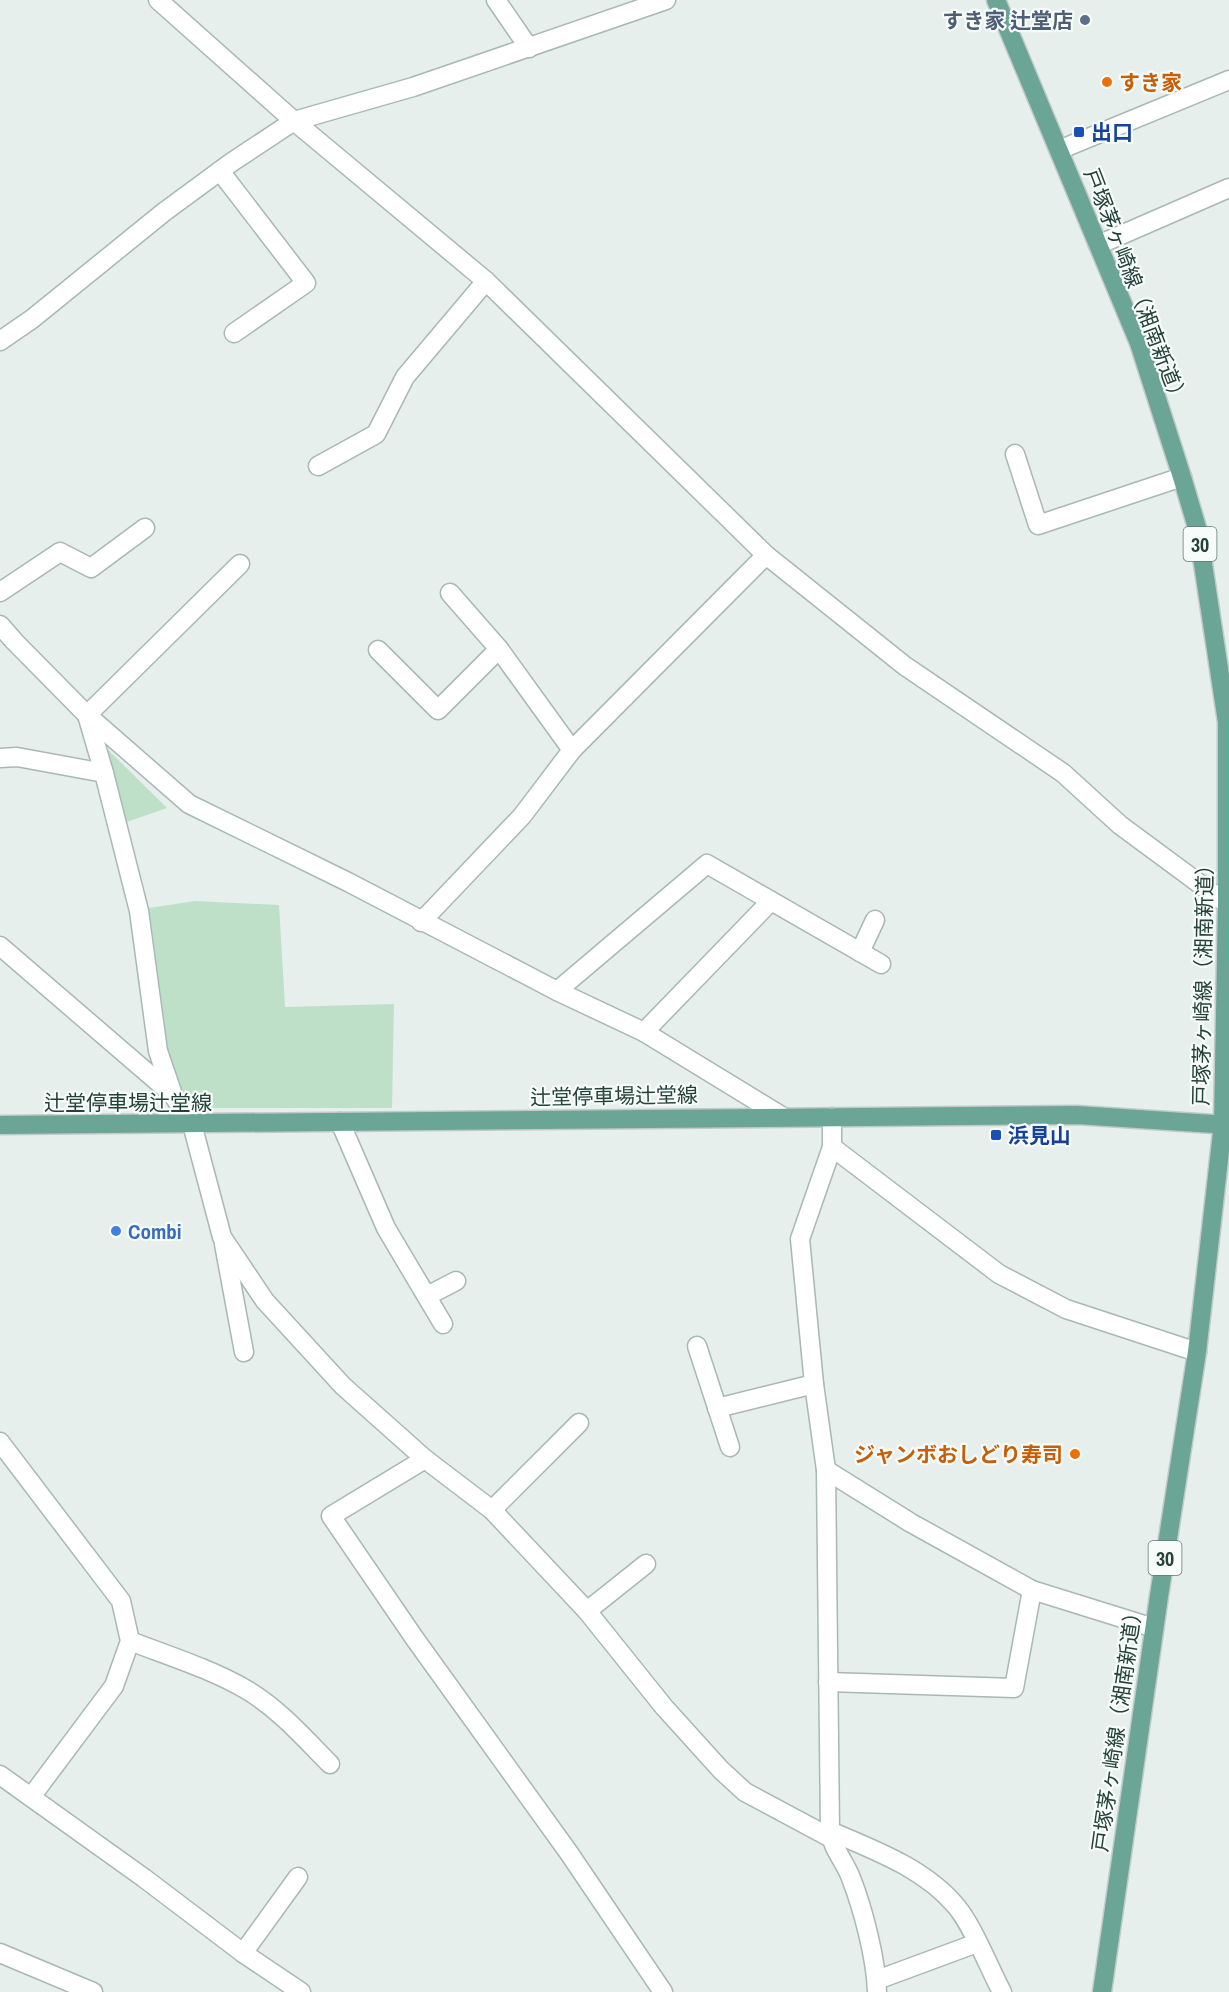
<svg xmlns="http://www.w3.org/2000/svg" width="1229" height="1992" font-family="'Archivo Narrow','Noto Sans JP',sans-serif">
<style>
.green{fill:#bfe0c8}
.lines{fill:none;stroke-linecap:round;stroke-linejoin:round}
.minor-casing{stroke:#a8b8b2;stroke-width:21}
.major-casing{stroke:#c2cac8;stroke-width:21}
.minor{stroke:#fff;stroke-width:18}
.major{stroke:#6aa596;stroke-width:18}
.service-dot{fill:#5c6f8a;stroke:#f7fbf9;stroke-width:2}
.food-dot{fill:#e8710a;stroke:#f7fbf9;stroke-width:2}
.transit-dot{fill:#1a4fb4;stroke:#f7fbf9;stroke-width:2}
.shop-dot{fill:#3f7fe0;stroke:#f7fbf9;stroke-width:2}
.labels{text-anchor:middle;dominant-baseline:central;stroke-width:4.5;stroke-linejoin:round;paint-order:stroke}
.shield{fill:#f7fbf9;stroke:#637a73;stroke-width:1.5}
.shield-label{font-size:20px;font-weight:bold;fill:#24423a}
.service-label{font-size:21px;font-weight:bold;fill:#4e5e75;stroke:#f7fbf9;text-anchor:end}
.food-label{font-size:21px;font-weight:bold;fill:#c56008;stroke:#f7fbf9;text-anchor:start}
.transit-label{font-size:21px;font-weight:bold;fill:#164399;stroke:#f7fbf9;text-anchor:start}
.street-label{font-size:21px;fill:#24423a;stroke:#f7fbf9}
.shop-label{font-size:21px;font-weight:bold;fill:#366cbe;stroke:#f7fbf9;text-anchor:start}
</style>
<rect width="100%" height="100%" fill="#e6efeb"/>
<g class="green">
<path d="M92,734L167,808L121,824Z"/>
<path d="M195,901L279,905L285,1007L394,1004L392,1108H187L169,1055L149,908Z"/>
</g>
<g class="lines">
<g class="minor-casing">
<g id="minor">
<path d="M158,0L294,121L486,281L766,555L905,666L1063,773L1120,825L1227,904"/>
<path d="M496,0L529,48"/>
<path d="M1059,150L1229,80"/>
<path d="M220,171L306,283L234,333"/>
<path d="M1098,245L1229,188"/>
<path d="M0,341L32,319L164,212L232,162L294,121L413,87L666,0"/>
<path d="M1015,454L1038,525L1182,477"/>
<path d="M318,466L376,434L405,377L486,281"/>
<path d="M240,564L87,715L104,773L139,911L158,1051L173,1095L192,1124L222,1237L265,1301L343,1386L425,1459L492,1510L587,1611L664,1707L721,1770L745,1792L831,1838"/>
<path d="M0,592L60,552L91,568L145,528"/>
<path d="M450,593L499,649L572,750"/>
<path d="M0,625L14,641L87,715L189,804L348,882L557,991L644,1032L783,1117"/>
<path d="M378,650L438,710L499,649"/>
<path d="M0,758L17,757L104,773"/>
<path d="M421,922L522,816L572,750L766,555"/>
<path d="M0,946L172,1094"/>
<path d="M860,952L875,920"/>
<path d="M557,991L707,864L881,964"/>
<path d="M644,1032L771,901"/>
<path d="M832,1117V1147L800,1239L814,1384L826,1470L830,1831C832,1848 845,1862 851,1878C863,1909 876,1958 877,1992"/>
<path d="M340,1122L386,1228L443,1324"/>
<path d="M832,1147L999,1274L1066,1309L1197,1352"/>
<path d="M224,1244L244,1352"/>
<path d="M427,1296L456,1281"/>
<path d="M697,1346L730,1447"/>
<path d="M717,1408L814,1384"/>
<path d="M0,1442L121,1601L130,1641L114,1686L31,1797"/>
<path d="M425,1459L331,1516L415,1639L569,1853L663,1992"/>
<path d="M826,1470L911,1523L1032,1590L1154,1628"/>
<path d="M492,1510L579,1423"/>
<path d="M587,1611L646,1564"/>
<path d="M130,1641C169,1656 211,1669 247,1690C279,1709 304,1738 330,1764"/>
<path d="M828,1682L1014,1688L1032,1590"/>
<path d="M0,1775L144,1878L243,1953L301,1992"/>
<path d="M830,1831C874,1850 924,1868 956,1906C973,1926 989,1968 1002,1992"/>
<path d="M0,1953L93,1992"/>
<path d="M243,1953L298,1877"/>
<path d="M877,1980L977,1943"/>
</g>
</g>
<g class="major-casing">
<g id="major">
<path d="M996,0L1139,343L1182,477L1198,531L1227,722V904L1223,1124L1197,1352L1159,1596L1102,1992"/>
<path d="M0,1125L1077,1115L1229,1125"/>
</g>
</g>
<use href="#minor" class="minor"/>
<use href="#major" class="major"/>
</g>
<circle class="service-dot" cx="1085" cy="20" r="6"/>
<g class="food-dot">
<circle cx="1107" cy="82" r="6"/>
<circle cx="1075" cy="1454" r="6"/>
</g>
<g class="transit-dot">
<rect x="1073" y="126" width="12" height="12" rx="3"/>
<rect x="990" y="1129" width="12" height="12" rx="3"/>
</g>
<circle class="shop-dot" cx="116" cy="1231" r="6"/>
<g class="labels">
<g class="shield">
<rect x="1183.5" y="527" width="33" height="34" rx="4.5"/>
<rect x="1148.5" y="1541" width="33" height="34" rx="4.5"/>
</g>
<g class="shield-label">
<text x="1200" y="544">30</text>
<text x="1165" y="1558">30</text>
</g>
<g class="service-label">
<text x="1073" y="20">すき家 辻堂店</text>
</g>
<g class="food-label">
<text x="1119" y="82">すき家</text>
<text x="1063" y="1454" text-anchor="end">ジャンボおしどり寿司</text>
</g>
<g class="transit-label">
<text x="1091" y="132">出口</text>
<text x="1008" y="1135">浜見山</text>
</g>
<g class="street-label">
<text transform="translate(1136 287) rotate(69)">戸塚茅ヶ崎線（湘南新道）</text>
<text transform="translate(1203 980) rotate(-89)">戸塚茅ヶ崎線（湘南新道）</text>
<text transform="translate(614 1096) rotate(-1)">辻堂停車場辻堂線</text>
<text x="128" y="1102">辻堂停車場辻堂線</text>
<text transform="translate(1117 1727) rotate(-82)">戸塚茅ヶ崎線（湘南新道）</text>
</g>
<g class="shop-label">
<text x="128" y="1231">Combi</text>
</g>
</g>
</svg>
